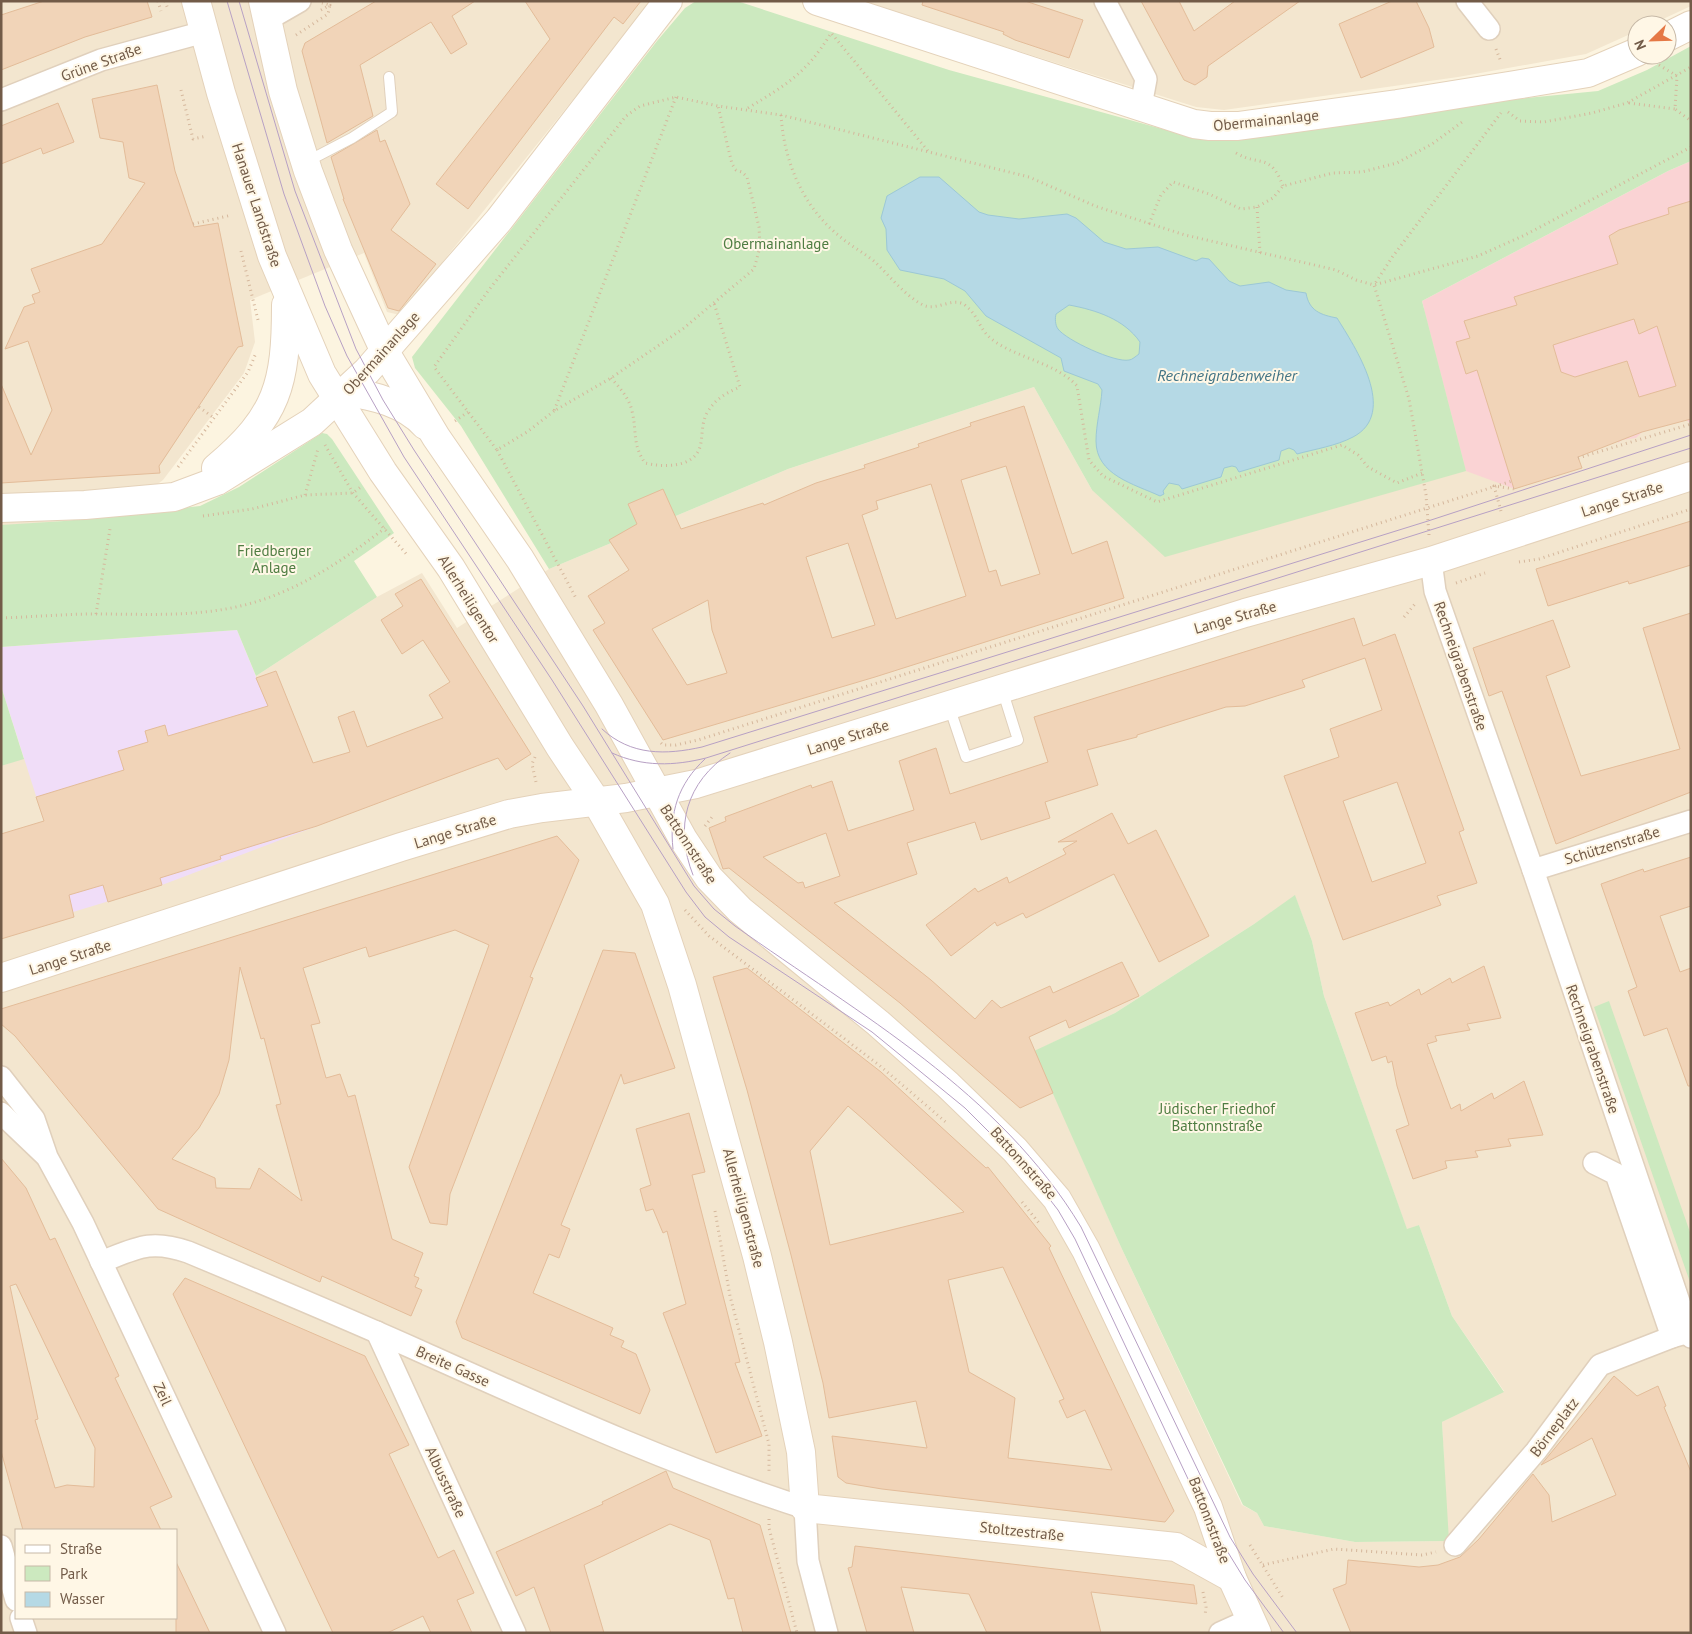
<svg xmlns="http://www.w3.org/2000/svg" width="1692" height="1634" font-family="'PT Sans',sans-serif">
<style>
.residential{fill:#f3e6cf;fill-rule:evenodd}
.education{fill:#f0ddf8}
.medical{fill:#fad3d4}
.green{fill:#cce9bf}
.water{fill:#b5d9e5;stroke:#9cc8d6;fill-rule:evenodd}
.building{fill:#f1d4b8;stroke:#e3bc99;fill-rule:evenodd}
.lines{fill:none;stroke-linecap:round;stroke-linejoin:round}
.lane-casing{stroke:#e0d0bc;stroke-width:12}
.street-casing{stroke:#e0d0bc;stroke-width:24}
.secondary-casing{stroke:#e4d2ba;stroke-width:30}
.path{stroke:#d5b79c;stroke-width:3;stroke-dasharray:1 4;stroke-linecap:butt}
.lane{stroke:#fff;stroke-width:10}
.street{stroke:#fff;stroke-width:21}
.secondary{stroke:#fff;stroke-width:28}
.tram{stroke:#b7a0c4;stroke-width:1}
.labels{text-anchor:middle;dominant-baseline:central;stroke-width:4;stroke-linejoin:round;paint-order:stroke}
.street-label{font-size:15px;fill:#725b48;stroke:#fff7e6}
.park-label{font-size:15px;fill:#4f7d42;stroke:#fff7e6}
.water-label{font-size:16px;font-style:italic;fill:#427485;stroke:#fff7e6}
</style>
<rect width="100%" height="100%" fill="#fcf4e0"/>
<g class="residential">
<path d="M1,1H652L400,315L387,312L364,253L250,300L255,342L244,373L163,480L155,486L150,511L64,521L1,526Z"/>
<path d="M851,1H1691V6L1650,25H1637V31L1586,54L1458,77L1224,110L1196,107L958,32Z"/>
<path d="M1691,161V1633H1V766L256,676L377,597L422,573L457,628L549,569L788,469L1034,387L1092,490ZM1295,896L1312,941L1324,996L1407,1230L1419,1225L1452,1316L1504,1391L1442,1422L1448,1541L1355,1542L1264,1526L1257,1513L1242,1505L1121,1247L1035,1051L1115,1013L1254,924ZM16,1530H176V1618H16Z"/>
</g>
<path class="education" d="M237,630L317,826L162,885L73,912L1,686V647Z"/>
<path class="medical" d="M1691,161V424L1685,419L1642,432L1636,438L1622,440L1618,443V441L1577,452L1515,489L1466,471L1422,301L1668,171Z"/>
<g class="green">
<path d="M696,1H737L949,70L1195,138L1224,141L1457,105L1598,91L1647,70L1691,46V161L1668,171L1422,301L1466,471L1165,557L1092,490L1034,387L788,469L549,569L461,426L415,368L412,357L657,41L685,8Z"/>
<path d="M322,433L327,434L332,439L394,533L354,561L377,597L256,676L237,630L1,647V525L64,521L200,506L239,487Z"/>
<path d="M1,686L24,759L1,766Z"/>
<path d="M1295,895L1312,941L1324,996L1407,1229L1419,1225L1452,1316L1504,1392L1442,1422L1449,1541L1355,1542L1264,1526L1257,1513L1243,1505L1121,1247L1034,1051L1115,1013L1254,924Z"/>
<path d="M1609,1001L1691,1235V1285L1594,1007Z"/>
</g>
<path class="water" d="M920,177H939L979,212L988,215L1019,219L1067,214L1076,218L1104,242L1126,249L1158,247L1196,261L1202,258L1209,259L1229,281L1240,286L1269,282L1286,290L1306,293C1309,311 1321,315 1337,318C1355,347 1399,413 1353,437C1336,446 1315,449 1297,454L1294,450L1289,448L1281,451L1279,460L1239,472L1236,467L1232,466L1224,468L1221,477L1182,489L1179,485L1169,483L1163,491L1164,494L1160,496C1134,484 1096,475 1096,441C1096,424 1101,407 1102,390L1098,384L1064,371L1061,358L986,316L965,291L944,279L900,270L887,250L886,229L881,218L887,196ZM1069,305C1096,310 1124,319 1140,342L1139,354C1136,356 1132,360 1129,360C1115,363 1066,340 1058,329C1055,325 1055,318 1056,314Z"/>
<g class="building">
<path d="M44,1H147L152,17L85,37L1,70V15Z"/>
<path d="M376,1H475L452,16L467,44L451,54L431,22L360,65L373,116L327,143L302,51L305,43Z"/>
<path d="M525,1H641L623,24L614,17L468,209L436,184L550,39Z"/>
<path d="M923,1H1025L1083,20L1069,58L1015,40L1003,34L1004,32L922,5Z"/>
<path d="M1141,1H1179L1194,31L1235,1H1300L1208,66L1207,77L1195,85L1184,80Z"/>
<path d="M1392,1H1416L1429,28L1434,47L1361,78L1339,24Z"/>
<path d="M157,85L175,171L194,227L218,223L243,346L238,347L159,466L160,473L1,483V384L31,455L52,410L28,341L5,349L24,307L35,303L32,295L40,292L31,269L102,244L145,183L129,178L123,142L100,138L92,99Z"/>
<path d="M58,103L74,142L43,154L41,148L1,164V126Z"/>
<path d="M377,130L380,142L385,140L410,204L391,230L436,264L399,311L388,308L343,199H344L331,157Z"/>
<path d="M1691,201V419L1642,432L1578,457L1582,468L1514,489L1477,370L1466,374L1456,342L1470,338L1464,321L1517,305L1514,297L1618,264L1609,236L1619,230L1669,214L1668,208ZM1634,319L1639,334L1657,326L1676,386L1639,397L1627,361L1575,377L1561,372L1553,345Z"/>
<path d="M1024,406L1072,554L1107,541L1124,598L875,677L663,740L593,630L605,623L588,596L629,570L609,540L637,524L628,504L663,489L681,529L763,503L764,505L816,483L865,468L864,465L919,447L918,444L971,426L970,423ZM1006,466L1040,574L1001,586L996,570L989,572L961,480ZM931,484L966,596L896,619L862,515L878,509L876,501ZM848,543L875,625L832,638L806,557ZM708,600L712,630L727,673L687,685L652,629Z"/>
<path d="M1691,521V565L1629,584L1628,581L1548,606L1536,569Z"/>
<path d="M421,579L531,754L506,770L498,758L317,826L220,856L221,859L160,878L162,885L108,902L103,885L69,895L74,917L1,939V834L44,821L36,797L124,770L118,751L148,742L145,731L165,725L168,736L268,706L256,678L276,671L313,763L350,752L338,717L354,711L367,747L443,718L429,695L450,682L423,640L402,654L381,620L403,606L395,594Z"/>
<path d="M1691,613V792L1556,844L1502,691L1489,696L1473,648L1553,620L1570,667L1546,676L1581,776L1680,749L1643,628Z"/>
<path d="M1354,618L1363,646L1395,634L1464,830L1459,832L1477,883L1437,896L1441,905L1343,940L1284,776L1339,757L1330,729L1382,710L1365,658L1302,680L1305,687L1245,706L1226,707L1137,735V737L1087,750L1098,785L1045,802L1050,818L981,840L975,822L907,843L917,874L834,903L931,980L975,1019L992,1000L1001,1008L1050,986L1053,993L1122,962L1139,996L1069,1028L1066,1020L1029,1037L1053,1093L1020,1108L900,1003L729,868L723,869L709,828L726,821L725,817L811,785L812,788L832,781L848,831L914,810L899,761L936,748L950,794L1048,762L1034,717ZM1397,782L1426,863L1372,882L1343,801ZM826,833L840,876L805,888L803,882L798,883L763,857Z"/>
<path d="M1112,813L1128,844L1156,830L1209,936L1159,962L1114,874L1026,918L1023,913L997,926L995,922L951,956L926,925L975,888L978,892L1007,877L1009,883L1066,854L1063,849L1077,841L1058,842Z"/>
<path d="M557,836L579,860L530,977L533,978L450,1194L447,1225L430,1223L409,1167L489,945L455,930L369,957L366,947L303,968L320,1023L311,1025L326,1078L340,1074L348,1097L355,1095L392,1239L423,1253L414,1276L419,1278L415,1287L422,1290L411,1316L322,1276L320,1282L158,1209L15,1036L1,1024V1009ZM240,967L261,1039L264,1038L281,1104L276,1105L302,1201L259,1168L250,1189L216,1188L215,1178L172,1159L199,1128L219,1094L229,1060Z"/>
<path d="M1691,857V906L1660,916L1680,972L1691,968V1086H1688L1667,1028L1644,1036L1628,991L1637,987L1601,884L1643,869L1644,872Z"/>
<path d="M603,950L635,953L675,1068L624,1084L621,1074L561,1225L570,1229L559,1258L549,1254L533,1293L613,1328L610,1335L624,1341L621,1347L636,1354L650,1390L640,1414L462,1338L456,1322Z"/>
<path d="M1484,966L1501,1018L1467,1024L1470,1030L1435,1036L1437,1041L1427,1044L1451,1109L1460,1104L1461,1111L1492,1093L1494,1099L1524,1081L1543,1135L1508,1139L1511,1146L1475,1151L1478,1157L1445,1161L1447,1168L1413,1179L1396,1130L1409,1125L1397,1086L1392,1061L1388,1063L1386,1056L1372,1061L1355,1013L1388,1002L1390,1006L1419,989L1421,995L1450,978L1452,983Z"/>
<path d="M747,968L881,1072L986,1168L988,1167L1051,1246L1049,1248L1174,1511L1165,1522L882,1489L846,1483L838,1477L832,1436L927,1448L916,1401L829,1418L823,1383L791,1255L747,1090L713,977ZM848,1106L863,1119L964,1212L830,1245L810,1151ZM1003,1267L1064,1399L1059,1401L1067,1418L1085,1410L1112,1470L1008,1458L1015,1398L969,1372L948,1280Z"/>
<path d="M689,1113L705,1172L692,1175L740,1362L735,1363L762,1436L716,1453L663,1313L686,1304L667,1231L663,1233L653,1209L646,1211L640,1189L651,1185L636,1129Z"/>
<path d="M1,1158L26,1188L50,1240L55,1238L119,1376L115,1378L172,1497L150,1507L161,1530H23L1,1451ZM16,1284L95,1448L94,1487L67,1485L55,1488L35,1420L38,1419L10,1286Z"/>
<path d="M185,1278L365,1356L409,1445L389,1454L438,1558L454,1550L474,1593L457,1600L472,1633H431L423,1616L387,1633H333L173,1294Z"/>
<path d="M1614,1376L1637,1396L1658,1386L1666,1406L1664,1407L1691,1472V1633H1351L1333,1589L1346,1584L1348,1560L1419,1567L1438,1565L1460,1557L1479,1539L1533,1474L1549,1495L1552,1522L1616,1495L1592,1438L1541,1465Z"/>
<path d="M666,1471L673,1488L760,1525L791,1633H743L734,1598L728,1599L710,1540L670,1524L584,1565L604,1633H551L534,1587L516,1596L496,1552L603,1504L602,1502Z"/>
<path d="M855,1546L1194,1585L1197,1604L1091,1592L1101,1633H987L969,1594L901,1587L914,1633H867L848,1568L852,1567Z"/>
<path d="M176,1562L210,1633H176Z"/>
</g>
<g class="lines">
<g class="lane-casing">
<g id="lane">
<path d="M306,162L352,138L392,112L389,77"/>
<path d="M949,706L966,757L1018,740L1002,689"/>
</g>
</g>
<g class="street-casing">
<g id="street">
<path d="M1105,1L1146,79L1141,106"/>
<path d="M1467,1L1489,29"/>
<path d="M267,20L300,1"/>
<path d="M1,100L101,60L204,32"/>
<path d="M1431,561L1435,591L1533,870L1691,1337"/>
<path d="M1533,870L1691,821"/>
<path d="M1,1077L34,1119L47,1157L83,1223L275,1633"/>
<path d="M1,1113L45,1155"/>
<path d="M1594,1163L1616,1174L1672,1337L1686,1333"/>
<path d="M101,1262C137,1248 150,1239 188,1252C267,1285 346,1318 424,1353C549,1409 674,1466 805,1508L808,1561L827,1633"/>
<path d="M377,1332L515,1633"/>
<path d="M1455,1545L1536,1451L1600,1365L1672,1337"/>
<path d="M1,1546L16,1600"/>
<path d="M21,1618L26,1633"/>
<path d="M1220,1633L1251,1619"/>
</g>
</g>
<g class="secondary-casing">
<g id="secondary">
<path d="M196,1L221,93L272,256L322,374L383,472L451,568L560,747L596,801L655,904L682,985L757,1256L778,1342L801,1452L805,1508L1176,1547L1232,1578"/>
<path d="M263,1L283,91L308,171L338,250L385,352L436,437L520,559L609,705L683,839L709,878L740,910L878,1023L948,1085L1015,1150L1057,1199L1086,1250L1208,1507L1232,1578L1257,1633"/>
<path d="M817,1L1194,124L1210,126H1238L1397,104L1515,85L1588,73L1637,52"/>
<path d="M1667,37L1691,25"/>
<path d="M346,392C373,395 406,404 425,425"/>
<path d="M216,468C278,416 286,384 286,305"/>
<path d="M1,508L85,505L174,497L217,481L312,422L367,371L499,220L668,1"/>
<path d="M1,978L401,847L509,814L542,808L626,798L696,784L1245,613L1431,561L1691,476"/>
</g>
</g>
<g class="path">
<path d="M158,1L161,11"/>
<path d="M165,1L168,9"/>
<path d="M321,10L330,5L328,1"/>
<path d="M832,34L928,151"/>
<path d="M296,35L328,14L330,5L322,3"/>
<path d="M1496,49L1501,62"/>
<path d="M1659,65L1677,76L1675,109L1691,121"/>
<path d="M181,90L193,139L207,136"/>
<path d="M676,97L554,411L611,378L684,328L754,269L760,247L759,227L747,177L742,172L736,170L732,164L718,106"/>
<path d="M1629,103L1675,109"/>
<path d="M748,108C786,85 807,73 831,33"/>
<path d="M1508,112L1520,121L1544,122L1592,113L1627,103L1691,67"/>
<path d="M781,115C784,161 802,205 838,235C849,245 863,252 875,262C890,276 904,295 923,305C937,312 954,295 966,306C980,317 978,331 997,343C1022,359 1057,364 1077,386L1089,460L1103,476L1157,502L1342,445L1358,455L1368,467L1397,483L1422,473"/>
<path d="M1236,153C1260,167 1270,152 1283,186"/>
<path d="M1257,207L1260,253"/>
<path d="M193,224L232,215"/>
<path d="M1149,224L1161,195L1173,182L1209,194L1241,209L1257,207L1273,198L1283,186L1333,173L1362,172L1397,163L1432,144L1465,120"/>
<path d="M241,251L258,320"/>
<path d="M611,378C620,388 629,398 632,411C637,431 632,444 645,463C661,467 693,469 700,447C703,436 701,424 707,413C715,399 726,393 740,387L714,303"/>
<path d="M199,407L214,418"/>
<path d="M554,411L527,432L497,450L434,367L488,291L626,116L640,106L676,97L718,106L781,115L1029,177L1095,206L1185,235L1336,270L1356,280L1374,285L1478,256L1525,235L1691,147"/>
<path d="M455,421L468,412"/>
<path d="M325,445L353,493L408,556"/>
<path d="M497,450L577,600"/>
<path d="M1578,458L1691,424"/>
<path d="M178,467L248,372L256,353"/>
<path d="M305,495L318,449"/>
<path d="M1501,511L1494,486L1515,489"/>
<path d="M203,516L252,509L305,495L353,493L362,486"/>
<path d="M1429,535L1426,495L1409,399L1374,285L1393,256L1501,113"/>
<path d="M1519,562L1539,559L1691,509"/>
<path d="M1456,583L1485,573"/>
<path d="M96,614L110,529"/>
<path d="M1404,617L1415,604"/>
<path d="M1,618C33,617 64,614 96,614C143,614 190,617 236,607C292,595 340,563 385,528"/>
<path d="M661,743L663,745H676L698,740L1512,481"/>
<path d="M535,757L532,764L536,782"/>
<path d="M705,826L712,817"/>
<path d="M685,910L709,936L879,1065L948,1124"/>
<path d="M1022,1202L1039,1223"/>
<path d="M715,1211L730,1296L769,1444V1473"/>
<path d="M769,1519V1528L797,1633"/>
<path d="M1250,1545L1283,1598"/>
<path d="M1263,1565L1334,1549L1422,1555L1436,1552"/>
<path d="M1203,1592L1206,1607L1205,1616"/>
</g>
<use href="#lane" class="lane"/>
<use href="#street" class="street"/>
<use href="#secondary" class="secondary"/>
<g class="tram">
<path d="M227,1L284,194L325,306L347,356L404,457L552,680L686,892L705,917L729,937L872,1032L965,1108L1027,1170L1058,1210L1075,1239L1205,1515L1245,1580L1284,1633"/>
<path d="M239,1L295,191L356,349L383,400L414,450L583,706L694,886L714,909L735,926C860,1015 999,1091 1081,1227L1230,1537L1253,1574L1297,1633"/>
<path d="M602,729C631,756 666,755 702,747L1428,521L1691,435"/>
<path d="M612,753C643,767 674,766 706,758L1691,448"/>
<path d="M673,849C669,813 678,784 705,759"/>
<path d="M693,875C674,827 686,782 730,753"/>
</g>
</g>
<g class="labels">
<g class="street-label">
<text transform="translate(101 62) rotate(-20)">Grüne Straße</text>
<text transform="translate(1266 120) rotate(-6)">Obermainanlage</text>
<text transform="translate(257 205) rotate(72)">Hanauer Landstraße</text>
<text transform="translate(381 353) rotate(-48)">Obermainanlage</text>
<text transform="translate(1622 499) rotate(-18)">Lange Straße</text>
<text transform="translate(469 599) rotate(58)">Allerheiligentor</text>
<text transform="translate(1235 617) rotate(-16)">Lange Straße</text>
<text transform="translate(1461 666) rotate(71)">Rechneigrabenstraße</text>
<text transform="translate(848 737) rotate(-18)">Lange Straße</text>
<text transform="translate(455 831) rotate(-17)">Lange Straße</text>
<text transform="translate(689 844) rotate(57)">Battonnstraße</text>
<text transform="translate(1612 845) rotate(-17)">Schützenstraße</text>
<text transform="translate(70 957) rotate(-18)">Lange Straße</text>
<text transform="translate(1593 1049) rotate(71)">Rechneigrabenstraße</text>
<text transform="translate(1024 1163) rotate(48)">Battonnstraße</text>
<text transform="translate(744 1208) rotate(75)">Allerheiligenstraße</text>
<text transform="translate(453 1366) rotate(24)">Breite Gasse</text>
<text transform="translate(163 1394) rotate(65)">Zeil</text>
<text transform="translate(1554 1427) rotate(-53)">Börneplatz</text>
<text transform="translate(446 1482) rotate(65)">Albusstraße</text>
<text transform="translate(1210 1520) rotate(69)">Battonnstraße</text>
<text transform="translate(1022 1531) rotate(6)">Stoltzestraße</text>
</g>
<g class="park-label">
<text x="776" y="243">Obermainanlage</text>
<text x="274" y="550">Friedberger<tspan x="274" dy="17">Anlage</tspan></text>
<text x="1217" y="1108">Jüdischer Friedhof<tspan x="1217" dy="17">Battonnstraße</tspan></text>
</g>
<g class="water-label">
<text x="1227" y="375">Rechneigrabenweiher</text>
</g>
</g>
<rect width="1692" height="1634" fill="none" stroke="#725b48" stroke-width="5"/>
<rect x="15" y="1529" width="162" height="90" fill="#fff7e6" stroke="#c7b9a7"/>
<rect x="25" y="1545" width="25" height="8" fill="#ffffff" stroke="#c7b9a7"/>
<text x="60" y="1554" font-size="15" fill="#725b48">Straße</text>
<rect x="25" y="1566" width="25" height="15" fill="#cce9bf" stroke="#c7b9a7"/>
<text x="60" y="1579" font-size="15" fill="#725b48">Park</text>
<rect x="25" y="1592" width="25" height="15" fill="#b5d9e5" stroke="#c7b9a7"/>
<text x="60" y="1604" font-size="15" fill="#725b48">Wasser</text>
<g transform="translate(1652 40) rotate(247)"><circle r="24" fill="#fff7e6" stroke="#c7b9a7"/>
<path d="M0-4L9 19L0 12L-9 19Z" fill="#e57845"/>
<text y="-8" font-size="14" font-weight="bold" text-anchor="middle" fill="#725b48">N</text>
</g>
</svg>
